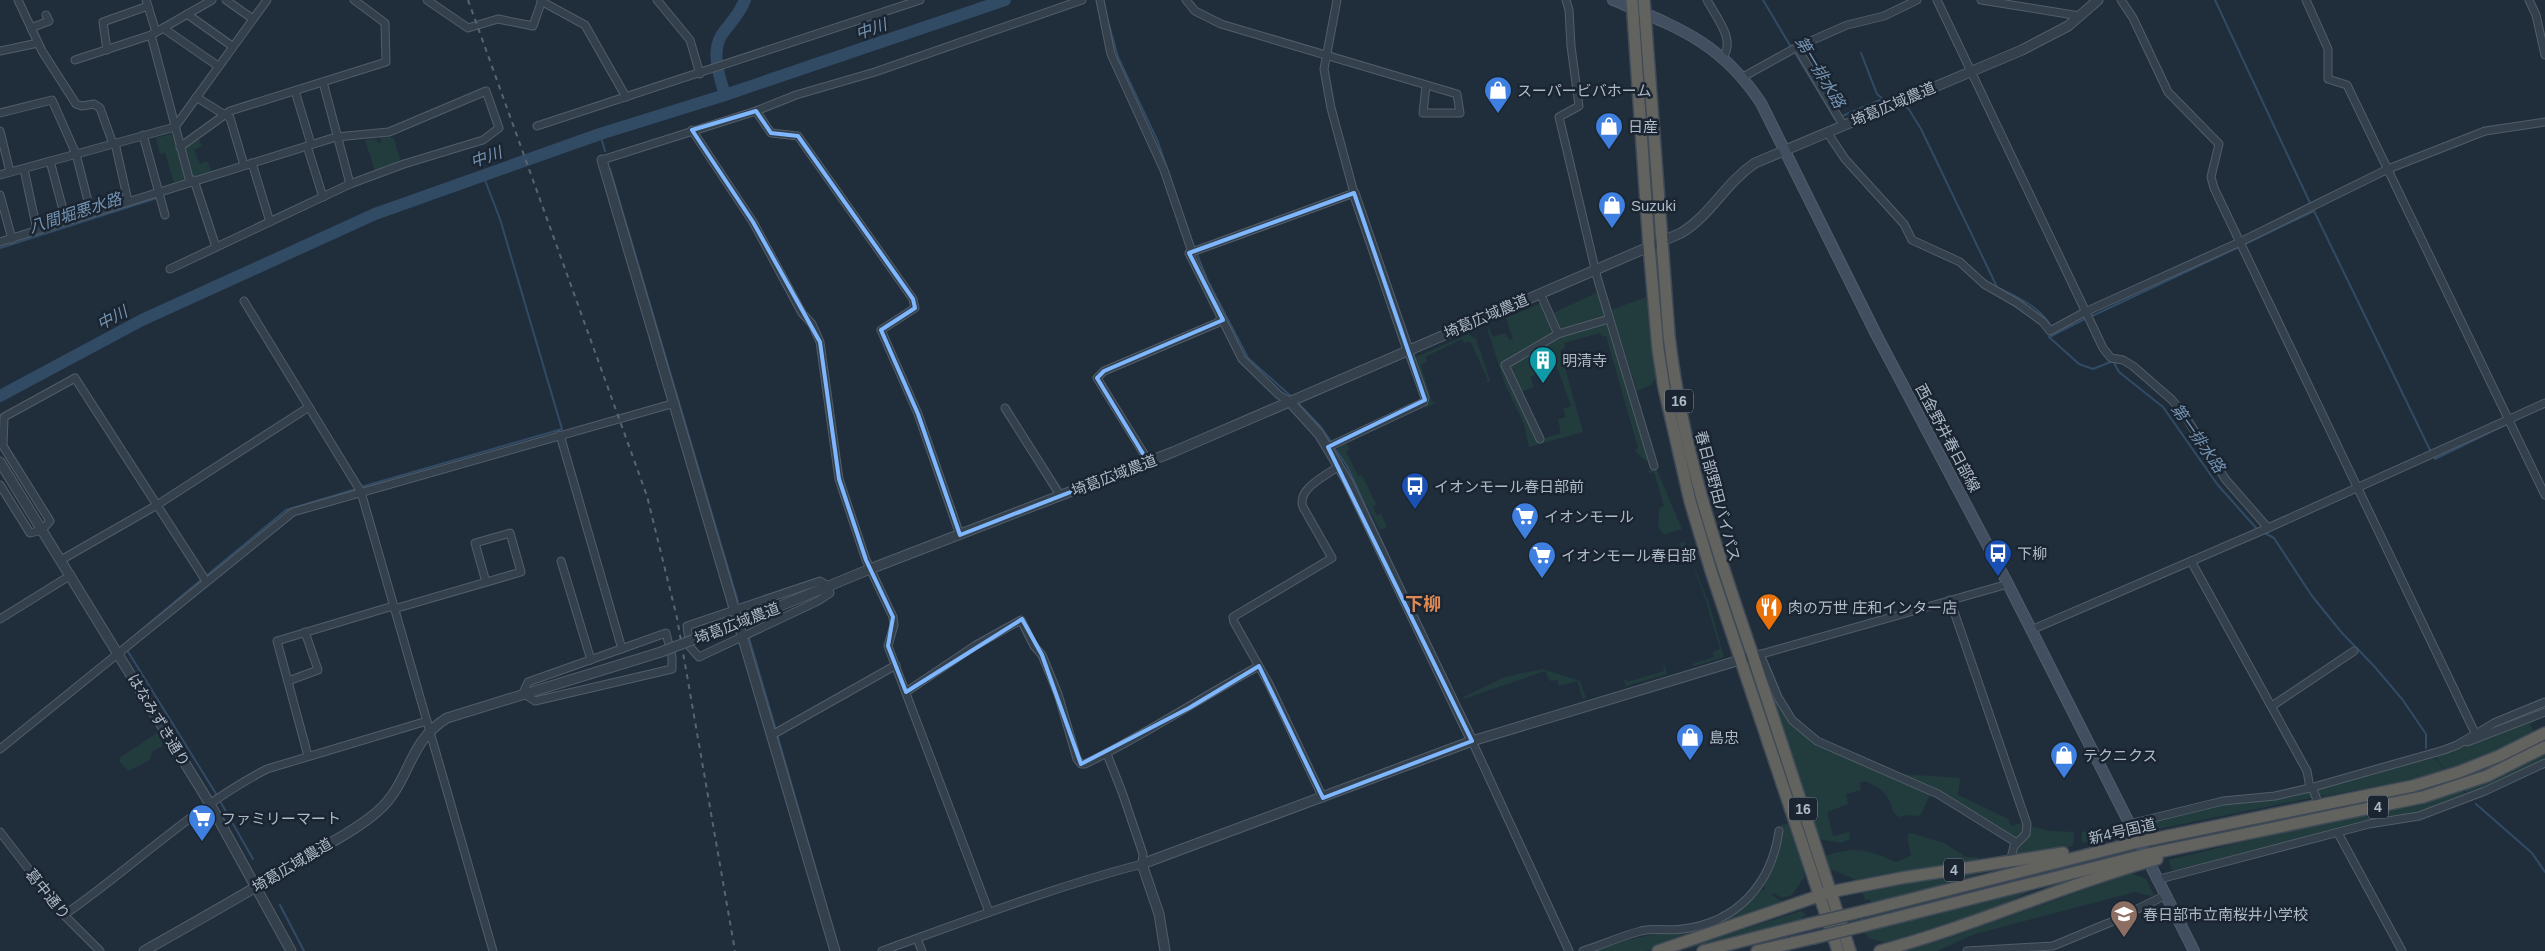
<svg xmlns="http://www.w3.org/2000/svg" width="2545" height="951" font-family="Helvetica,'Noto Sans JP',sans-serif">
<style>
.green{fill:#223c3d}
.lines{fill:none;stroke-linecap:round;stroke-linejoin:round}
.stream{stroke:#324b65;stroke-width:2}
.river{stroke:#324b65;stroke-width:12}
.minor-casing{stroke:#525d6a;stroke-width:9}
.tertiary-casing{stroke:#525d6a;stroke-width:11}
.secondary-casing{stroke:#525d6a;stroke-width:12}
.trunk-casing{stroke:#3f4a57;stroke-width:14}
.minor{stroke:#34404c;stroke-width:7}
.tertiary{stroke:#34404c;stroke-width:9}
.secondary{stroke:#424f60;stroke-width:10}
.trunk{stroke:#62625f;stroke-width:11}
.rail{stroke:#566474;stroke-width:2;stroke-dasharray:5 5;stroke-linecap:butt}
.tertiary-bridge-casing{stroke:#525d6a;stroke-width:11;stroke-linecap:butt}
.trunk-bridge-casing{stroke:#3f4a57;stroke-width:14;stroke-linecap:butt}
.tertiary-bridge{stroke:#34404c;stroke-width:9}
.trunk-bridge{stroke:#62625f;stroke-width:11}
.marked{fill:none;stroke:#7eb7ff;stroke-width:4;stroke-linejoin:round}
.labels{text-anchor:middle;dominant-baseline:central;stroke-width:5;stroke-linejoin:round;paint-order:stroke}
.shield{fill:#1a2531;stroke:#828d9b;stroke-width:1}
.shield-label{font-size:14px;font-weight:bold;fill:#afbac8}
.poi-label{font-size:15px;fill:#afbac8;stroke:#1a2531;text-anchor:start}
.street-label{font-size:15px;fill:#afbac8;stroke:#1a2531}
.water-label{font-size:16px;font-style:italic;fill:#7493b2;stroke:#1a2531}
.quarter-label{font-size:18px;font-weight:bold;fill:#dc8956;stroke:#1a2531}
</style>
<rect width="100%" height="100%" fill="#202e3c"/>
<g class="green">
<path d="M171,134L174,135L185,177L184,180L174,183L165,153L160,154L156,138Z"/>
<path d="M390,137L394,139L400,159L398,163L375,171L365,140L376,139L378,143L381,142L380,138Z"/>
<path d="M198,138L202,146L194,150L200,164L207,161L212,172L193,178L184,149Z"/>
<path d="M1598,292L1605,315L1603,317L1563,329L1559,327L1553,313Z"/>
<path d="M1646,297L1656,378L1651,385L1637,391L1611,310Z"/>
<path d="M1541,303L1553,329L1552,334L1530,349L1502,363L1539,440L1561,433L1558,419L1566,417L1563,409L1571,406L1556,364L1530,377L1534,387L1521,392L1512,373V365L1558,337L1605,323L1608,325L1649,460L1646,461L1635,451L1638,448L1606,336L1602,337L1600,333L1564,343L1565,348L1560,350L1583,432L1529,447L1524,424L1505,384L1487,328L1488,326L1493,337L1505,333L1509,340L1513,339L1506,318Z"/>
<path d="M1468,334L1476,339L1490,381L1485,383L1488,380L1470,341L1464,343L1462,339L1425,357L1427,361L1421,365L1432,402H1437L1426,408L1425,405L1430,403L1414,358Z"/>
<path d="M1345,442L1350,449L1346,451L1358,476L1362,475L1376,504L1373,507L1377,516L1381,514L1387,527L1380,530L1337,448Z"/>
<path d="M1656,468L1682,529L1665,534C1654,529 1660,517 1659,508L1664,506L1654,472L1649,473L1648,471Z"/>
<path d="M1684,541L1709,604L1724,657L1694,666L1692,664L1714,657L1713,652L1720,649L1705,598L1686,546L1681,548L1680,543Z"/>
<path d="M1663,666H1665L1667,674L1626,686L1623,678L1627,682L1664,671Z"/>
<path d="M1762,667L1791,716L1834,751L1930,795L1920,816L1908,815L1899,817L1893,812C1890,794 1881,789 1866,781L1860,783L1861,790L1846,794L1848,804L1827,812L1833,836L1849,832L1850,839L1841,843L1819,839Z"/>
<path d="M1543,669L1580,681L1586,698L1583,699L1577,681L1559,686L1557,680L1550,681L1545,671L1464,699L1463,697L1505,677Z"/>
<path d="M2545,715L2530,724L2534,733L2498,751L2447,771L2434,756Z"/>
<path d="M157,733L164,745L152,752L150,760L129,771L119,761L121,757Z"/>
<path d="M2545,752V760L2468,794L2464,789Z"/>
<path d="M2432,756L2446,771L2396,783L2324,796L2318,795L2316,789Z"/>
<path d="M1874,761L1900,774L1960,778L1958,795L2008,819L2011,826L2024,822L2025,831L2018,840L1987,819L1873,763Z"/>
<path d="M2311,790L2313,793L2310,798L2153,830L2150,822L2219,805Z"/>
<path d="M2462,790L2466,795L2418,813L2172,871L2169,860L2322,822L2401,808Z"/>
<path d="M1790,823L1805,876L1792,895L1783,898L1773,893L1772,895L1783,902L1646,951H1593C1624,940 1655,931 1688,933L1671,941L1719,922L1758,889L1765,890L1762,883L1778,850L1781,825Z"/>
<path d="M2028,826L2051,831L2074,832L2073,846L2014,855Z"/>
<path d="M2111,827L2107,836L2082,843V832Z"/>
<path d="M1911,833L1944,843L1966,857H1978V860L1856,880L1834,870L1830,871L1825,856C1859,846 1863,849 1896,862L1911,856L1907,835Z"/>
<path d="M2000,868L1872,904L1870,899L1865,900L1862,890Z"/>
<path d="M2132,873L2146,879L2155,897L2135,892L1975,934L1937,951H1904L1946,939Z"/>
<path d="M2038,888L1977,916L1917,936L1887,943L1868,938L1864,931Z"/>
<path d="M1801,911L1806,915L1802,917L1803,920L1678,951H1666L1747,926L1692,946Z"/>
</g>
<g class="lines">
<g class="stream">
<path d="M1763,0L1791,47"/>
<path d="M2215,0L2311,205"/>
<path d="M1106,14L1118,57L1158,142L1194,248"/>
<path d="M1794,51L1835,119L1880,100L1891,102"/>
<path d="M1861,53L1877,94L1884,100"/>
<path d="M1900,105L1908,108L1921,129L1997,287C2016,296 2042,308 2052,328"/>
<path d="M600,134L605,151"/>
<path d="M610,169L738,602"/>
<path d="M2314,211L2431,452"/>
<path d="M2243,245L2314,211"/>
<path d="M0,248L157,198"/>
<path d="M1196,252L1208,281L1248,358L1293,398"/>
<path d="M2092,316L2239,247"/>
<path d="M2087,318L2049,337L2079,364L2093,369L2113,361L2119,372L2163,407L2217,484L2257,529"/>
<path d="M1296,401L1321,427L1332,443"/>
<path d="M1334,447L1347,466L1388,555"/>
<path d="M2434,456L2435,459L2509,423"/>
<path d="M361,487L562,429L500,219L483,175"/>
<path d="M2263,532L2274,538L2312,596L2342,633L2374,666L2402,699L2426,734V748"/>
<path d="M206,576L286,510L356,489"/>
<path d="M749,638L776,730"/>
<path d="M127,642L202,579"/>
<path d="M127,650L218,797"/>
<path d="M777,734L835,936"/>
<path d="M220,801L253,859"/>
<path d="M2476,804L2532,853L2545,872"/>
<path d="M280,905L304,951"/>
</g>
<g class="river">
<path d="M725,95C720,79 711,53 721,36C730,22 737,19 745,0"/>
<path d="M0,396L142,320L375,214L600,134L725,95L1005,0"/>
</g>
<g class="minor-casing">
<g id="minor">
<path d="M18,0L42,51L76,104L82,106L94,104L100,108L113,144"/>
<path d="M146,0L156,32"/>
<path d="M226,0L253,19"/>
<path d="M427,0L468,28L498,19L533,26L542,0"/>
<path d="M657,0L690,40L700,74"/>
<path d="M1100,0L1111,54L1164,170L1192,252L1189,253L1242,359L1279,395L1289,401"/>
<path d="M1186,0L1195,11L1221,24L1457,94L1460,113H1423L1426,86"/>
<path d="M1566,0L1569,10L1571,46L1579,106L1559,117L1597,277L1654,466"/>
<path d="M1707,0C1716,17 1736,40 1723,57"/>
<path d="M1937,0L2103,348L2111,358L2123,360L2133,366L2172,400L2185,416L2226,480L2268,528"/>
<path d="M1981,0L2080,16"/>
<path d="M2121,0L2133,18L2168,92L2219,144L2211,177L2214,188L2475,733"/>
<path d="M2306,0L2328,49V79L2347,85L2545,495"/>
<path d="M2529,0L2536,15L2545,55"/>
<path d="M541,1L585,25L626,97"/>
<path d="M187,14L232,46"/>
<path d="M31,28L49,21L46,15"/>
<path d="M163,28L218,66"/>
<path d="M151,35L190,182"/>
<path d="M1797,47L1843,125"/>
<path d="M107,50L103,22L148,6"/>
<path d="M0,51L38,43"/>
<path d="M75,60L151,35L212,0"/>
<path d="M1743,77L1797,47L1847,25L1884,16L1917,0"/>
<path d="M323,82L350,184"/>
<path d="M295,91L311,144"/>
<path d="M196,97L230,118L244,165"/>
<path d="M756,111L771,133L798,136L913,299L915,308L881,330L918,414L960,535"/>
<path d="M0,113L52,100L76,154L91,213"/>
<path d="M537,126L920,0"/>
<path d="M692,130L753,222L802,313L812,324L820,342L839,479L866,560L893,617L894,625L888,646L989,912"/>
<path d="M0,131L10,172"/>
<path d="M1827,132L1845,159L1904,224L1912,240L1960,262L1984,284L2017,303L2043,322L2050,331L2085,312L2240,242L2388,169L2485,131L2545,122"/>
<path d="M143,135L165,215"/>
<path d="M115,143L128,201"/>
<path d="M307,146L323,197"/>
<path d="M180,147L230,111L386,62L385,23L354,0"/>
<path d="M602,160L756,111L796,95L875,72L1082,0"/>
<path d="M50,161L66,221"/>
<path d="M252,163L270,222"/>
<path d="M24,169L37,230"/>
<path d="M0,175L175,127L267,0"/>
<path d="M194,180L216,247"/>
<path d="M0,195L12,239"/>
<path d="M0,242L336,137L389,132L486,91L499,128L483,140L404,164L350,184L170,269"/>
<path d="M1192,252L1354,193L1331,108L1324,69L1337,0"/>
<path d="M1540,293L1558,334"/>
<path d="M244,301L361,492L493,951"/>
<path d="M1005,408L1060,495"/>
<path d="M560,435L622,649"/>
<path d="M1540,439L1505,365L1558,334L1609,319"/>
<path d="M1328,447L1424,402L1425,398L1408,350"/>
<path d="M1149,462L1097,378L1104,371L1217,323L1221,318"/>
<path d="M0,485L30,533L42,530L50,521L3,446L4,417L75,378L206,581"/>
<path d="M61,560L157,505L309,407"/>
<path d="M561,561L591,660"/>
<path d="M2191,561L2307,771L2310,788"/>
<path d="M820,581L828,586L830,593L818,601L699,657L690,647L687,626Z"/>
<path d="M1950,600L2027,824L2026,834L2014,846L2010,862"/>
<path d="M394,609L521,572L510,533L475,543L486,582"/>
<path d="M0,619L71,575"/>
<path d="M2031,630L2268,528L2545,403"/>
<path d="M666,633L672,657V669L535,701L523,693L528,682Z"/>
<path d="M1760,654L1778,697L1792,720L1817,741L1938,794L2017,843"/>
<path d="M1758,655L2008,584"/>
<path d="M288,681L318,670L305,632"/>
<path d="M906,692L976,645L1021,620L1034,646L1042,655L1058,694L1077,759L1081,764H1085C1145,735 1200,698 1259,666"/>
<path d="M2272,706L2354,651"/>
<path d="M772,735L896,665"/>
<path d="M1472,741L1569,951"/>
<path d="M2467,742L2545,712"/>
<path d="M0,749L293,512L675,403"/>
<path d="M308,756L277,641L393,606"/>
<path d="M2312,787L2319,805"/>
<path d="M1323,798L1269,684L1234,622L1233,617L1332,558L1303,507C1296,489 1327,475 1339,466"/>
<path d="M2129,824L2223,801L2275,796L2310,788L2444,750L2457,745L2494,723L2545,702"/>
<path d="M0,832L64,915L100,951"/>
<path d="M2338,833L2402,951"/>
<path d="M2156,880L2369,824L2419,816L2485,791L2545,763"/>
<path d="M64,915C132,868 193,807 267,769L427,721"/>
<path d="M917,939L922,951"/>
<path d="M882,951C968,920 1054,887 1142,864L1143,854L1122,792L1107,754"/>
<path d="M1583,951C1602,945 1621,936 1641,931C1655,928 1669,931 1683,929C1737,922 1771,885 1779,831"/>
<path d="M1967,951L2053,946L2111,922L2164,896"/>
</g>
</g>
<g class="tertiary-casing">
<g id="tertiary">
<path d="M602,160L835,951"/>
<path d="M1354,193L1408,350"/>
<path d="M1289,401L1319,434L1348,482L1472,741"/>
<path d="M0,462L210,804L291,951"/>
<path d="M773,609L870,569L1173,452L1681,233C1711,215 1725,183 1755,163L2022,50L2068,26L2098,0"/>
<path d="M144,951C199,920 254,889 308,856C331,842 358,829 378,811C411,782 407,742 447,718L661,652"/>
<path d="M1165,951L1159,914L1142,864L1472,741L1753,656"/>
</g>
</g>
<g class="secondary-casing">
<path id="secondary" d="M1613,0C1677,27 1721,42 1761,103L1877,336L2008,584L2194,951"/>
</g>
<g class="trunk-casing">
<g id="trunk">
<path d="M1632,0L1649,246L1658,349L1664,388L1690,501L1711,571L1838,951"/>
<path d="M1644,0L1669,335C1682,450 1716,548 1753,656C1786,754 1817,853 1850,951"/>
<path d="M1868,910L2138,842L2413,786L2459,772L2499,756L2545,733"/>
<path d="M1863,926L2144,855L2423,797L2487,776L2545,747"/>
<path d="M1658,951L1830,892L1901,878L2063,853"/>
<path d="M1703,951L1809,924"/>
<path d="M1757,951L1814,938"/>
<path d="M1880,951C1974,926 2063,885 2157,859"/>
</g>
</g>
<use href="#minor" class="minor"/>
<use href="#tertiary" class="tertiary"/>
<use href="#secondary" class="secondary"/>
<use href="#trunk" class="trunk"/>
<path class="rail" d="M468,0L647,496L677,618L735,951"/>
<g class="tertiary-bridge-casing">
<path id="tertiary-bridge" d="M661,652L773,609"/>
</g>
<g class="trunk-bridge-casing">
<g id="trunk-bridge">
<path d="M1809,924L1868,910"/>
<path d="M1814,938L1863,926"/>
</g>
</g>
<use href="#tertiary-bridge" class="tertiary-bridge"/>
<use href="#trunk-bridge" class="trunk-bridge"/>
</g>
<path class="marked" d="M756,111L771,133L798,136L913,299L915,308L881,330L918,414L960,535L1148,462L1097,378L1104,371L1223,320L1189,253L1354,193L1425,400L1328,447L1472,741L1323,798L1259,666L1189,708L1081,764L1042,655L1022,619L906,692L888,646L893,617L866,560L839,479L820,342L753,222L692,130Z"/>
<defs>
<g id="shop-pin" transform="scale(1.4375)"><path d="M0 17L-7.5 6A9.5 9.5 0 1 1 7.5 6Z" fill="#3f7fe0" stroke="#1a2531"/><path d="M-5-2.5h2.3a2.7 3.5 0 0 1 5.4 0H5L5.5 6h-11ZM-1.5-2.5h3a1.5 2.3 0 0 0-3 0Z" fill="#fff"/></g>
<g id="building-pin" transform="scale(1.4375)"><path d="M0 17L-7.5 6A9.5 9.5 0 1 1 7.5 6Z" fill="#0f9aa8" stroke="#1a2531"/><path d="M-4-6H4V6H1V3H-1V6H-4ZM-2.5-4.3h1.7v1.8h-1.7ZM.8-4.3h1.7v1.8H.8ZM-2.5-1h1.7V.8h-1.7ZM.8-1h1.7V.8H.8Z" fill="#fff"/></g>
<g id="bus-pin" transform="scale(1.4375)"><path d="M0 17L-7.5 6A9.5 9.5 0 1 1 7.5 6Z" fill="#1a4fb4" stroke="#1a2531"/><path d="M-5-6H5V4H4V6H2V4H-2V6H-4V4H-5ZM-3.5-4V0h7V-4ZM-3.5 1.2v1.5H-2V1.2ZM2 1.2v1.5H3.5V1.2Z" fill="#fff"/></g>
<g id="supermarket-pin" transform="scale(1.4375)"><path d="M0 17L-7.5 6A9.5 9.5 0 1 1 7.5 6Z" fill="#3f7fe0" stroke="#1a2531"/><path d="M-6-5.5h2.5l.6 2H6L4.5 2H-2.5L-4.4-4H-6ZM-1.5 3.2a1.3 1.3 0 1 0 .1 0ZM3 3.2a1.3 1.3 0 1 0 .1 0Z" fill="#fff"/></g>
<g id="restaurant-pin" transform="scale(1.4375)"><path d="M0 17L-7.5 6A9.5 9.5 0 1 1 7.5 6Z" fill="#e8710a" stroke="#1a2531"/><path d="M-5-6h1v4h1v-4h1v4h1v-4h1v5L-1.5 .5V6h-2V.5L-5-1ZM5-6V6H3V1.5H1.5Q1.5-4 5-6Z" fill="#fff"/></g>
<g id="school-pin" transform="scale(1.4375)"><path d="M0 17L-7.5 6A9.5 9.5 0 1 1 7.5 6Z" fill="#8d6e63" stroke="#1a2531"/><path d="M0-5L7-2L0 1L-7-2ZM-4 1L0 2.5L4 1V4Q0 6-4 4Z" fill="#fff"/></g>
</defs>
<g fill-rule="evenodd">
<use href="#shop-pin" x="1498" y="90"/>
<use href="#shop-pin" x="1609" y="126"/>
<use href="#shop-pin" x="1612" y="205"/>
<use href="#building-pin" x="1543" y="360"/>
<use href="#bus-pin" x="1415" y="486"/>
<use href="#supermarket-pin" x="1525" y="516"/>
<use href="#bus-pin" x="1998" y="553"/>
<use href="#supermarket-pin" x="1542" y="555"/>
<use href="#restaurant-pin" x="1769" y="607"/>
<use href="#shop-pin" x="1690" y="737"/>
<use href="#shop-pin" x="2064" y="755"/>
<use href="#supermarket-pin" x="202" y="818"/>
<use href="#school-pin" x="2124" y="914"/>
</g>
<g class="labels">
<g class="shield">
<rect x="1665" y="389.5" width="28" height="23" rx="4"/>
<rect x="2368" y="795.5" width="20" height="23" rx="4"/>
<rect x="1789" y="797.5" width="28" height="23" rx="4"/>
<rect x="1944" y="858.5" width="20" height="23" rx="4"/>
</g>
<g class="shield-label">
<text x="1679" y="401">16</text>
<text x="2378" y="807">4</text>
<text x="1803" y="809">16</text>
<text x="1954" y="870">4</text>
</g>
<g class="poi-label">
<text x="1517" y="90">スーパービバホーム</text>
<text x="1628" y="126">日産</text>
<text x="1631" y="205">Suzuki</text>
<text x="1562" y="360">明清寺</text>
<text x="1434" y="486">イオンモール春日部前</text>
<text x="1544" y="516">イオンモール</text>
<text x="2017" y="553">下柳</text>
<text x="1561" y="555">イオンモール春日部</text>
<text x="1788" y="607">肉の万世 庄和インター店</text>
<text x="1709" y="737">島忠</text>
<text x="2083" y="755">テクニクス</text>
<text x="221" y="818">ファミリーマート</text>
<text x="2143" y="914">春日部市立南桜井小学校</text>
</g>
<g class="street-label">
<text transform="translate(1893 104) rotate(-23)">埼葛広域農道</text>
<text transform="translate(1486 316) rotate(-23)">埼葛広域農道</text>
<text transform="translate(1948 438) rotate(62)">西金野井春日部線</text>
<text transform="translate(1114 475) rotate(-21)">埼葛広域農道</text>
<text transform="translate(1718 496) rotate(75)">春日部野田バイパス</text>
<text transform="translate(737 623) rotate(-21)">埼葛広域農道</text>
<text transform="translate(159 720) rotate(59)">はなみずき通り</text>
<text transform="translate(2122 831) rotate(-13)">新4号国道</text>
<text transform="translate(292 865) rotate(-31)">埼葛広域農道</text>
<text transform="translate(48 894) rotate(51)">葛中通り</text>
</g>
<g class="water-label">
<text transform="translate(871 29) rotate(-19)">中川</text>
<text transform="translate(1820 72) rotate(59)">第一排水路</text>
<text transform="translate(486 157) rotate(-20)">中川</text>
<text transform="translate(75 213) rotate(-18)">八間堀悪水路</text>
<text transform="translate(112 318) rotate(-28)">中川</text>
<text transform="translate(2198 438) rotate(55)">第一排水路</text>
</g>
<g class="quarter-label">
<text x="1423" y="604">下柳</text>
</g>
</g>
</svg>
